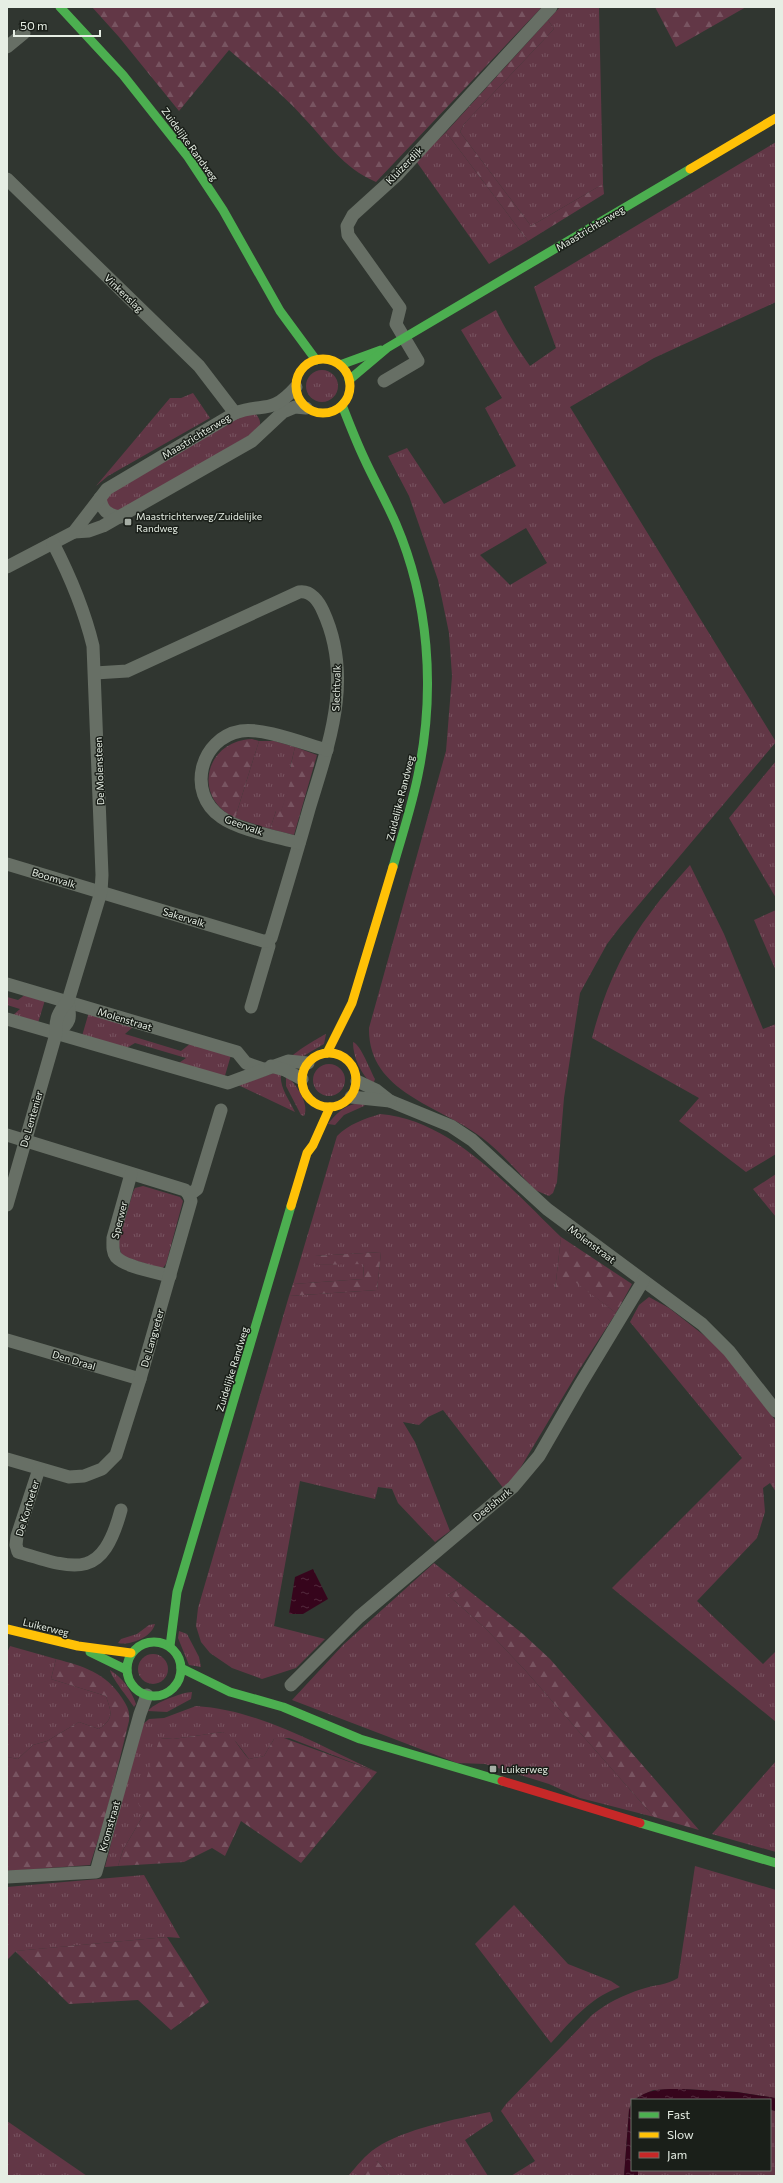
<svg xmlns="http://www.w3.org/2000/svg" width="783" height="2183" font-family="Commissioner,sans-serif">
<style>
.grass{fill:url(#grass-tufts);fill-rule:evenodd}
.forest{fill:url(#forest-firs)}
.water{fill:url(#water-ripples)}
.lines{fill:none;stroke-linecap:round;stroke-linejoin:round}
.street{stroke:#676f65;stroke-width:13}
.fast{stroke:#4caf50;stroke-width:9}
.slow{stroke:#ffc107;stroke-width:9}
.jam{stroke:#c62828;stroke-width:9}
.poi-dot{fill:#a6aea5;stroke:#1a1f19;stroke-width:1.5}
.labels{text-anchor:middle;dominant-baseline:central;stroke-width:3;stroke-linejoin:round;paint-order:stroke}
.street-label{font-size:10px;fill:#e6eee4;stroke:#1a1f19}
.poi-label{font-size:10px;fill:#e6eee4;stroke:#1a1f19;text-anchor:start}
</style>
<defs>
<pattern id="grass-tufts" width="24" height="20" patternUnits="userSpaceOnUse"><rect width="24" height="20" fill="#623746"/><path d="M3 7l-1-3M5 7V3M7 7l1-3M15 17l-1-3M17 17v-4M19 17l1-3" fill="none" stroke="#785461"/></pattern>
<pattern id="forest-firs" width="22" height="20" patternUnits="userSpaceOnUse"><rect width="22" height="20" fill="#623746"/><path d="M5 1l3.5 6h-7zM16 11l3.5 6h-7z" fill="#785461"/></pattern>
<pattern id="water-ripples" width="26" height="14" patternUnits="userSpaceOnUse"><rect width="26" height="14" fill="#36051c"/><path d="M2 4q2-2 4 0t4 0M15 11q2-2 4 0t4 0" fill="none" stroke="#532a3d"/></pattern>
</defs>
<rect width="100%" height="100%" fill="#303630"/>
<g class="grass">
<path d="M560,7H599L603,184L531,226L460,132L464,124L554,29L548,20Z"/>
<path d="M446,132L528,241L489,264L416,161Z"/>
<path d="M776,142V302L654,358L570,407L776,742L620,927L607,944L580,993L564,1098L557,1182L553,1193L549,1196L535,1190C518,1172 501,1152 481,1137C439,1105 368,1093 369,1028L446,751L452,676L449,633L438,580L409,496L388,456L407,448L444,504L516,466L485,408L502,398L461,330L496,310C505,329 517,348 530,366L556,348L534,287ZM526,528L547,563L510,585L480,555Z"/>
<circle cx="322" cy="386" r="16"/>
<path d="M193,393L210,418L108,476L96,486L170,398H181Z"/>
<path d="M240,413H255C260,419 262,423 258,430L122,512L107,509L105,495Z"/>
<path d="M259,741H274L295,747L290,768L295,770L281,812L276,811L270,829L235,818Z"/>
<path d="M776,761V898L729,818Z"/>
<path d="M690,865L724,934L763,1029L776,1024V1154L746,1172L679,1121L699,1098L592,1038C603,994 623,948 651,912C663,895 677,880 690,865Z"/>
<path d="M776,910V971L754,920Z"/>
<path d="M26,994L45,1000L38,1023L12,1016L20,1009L7,1005V997L18,1000Z"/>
<path d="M89,1012L134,1026L125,1034L181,1051L191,1043L231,1055L224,1079L176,1065L186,1058L135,1043L125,1049L82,1036Z"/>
<path d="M326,1034L324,1044L300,1058L292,1056C295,1052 321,1036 326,1034Z"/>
<path d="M353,1042C361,1045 370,1070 375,1079L373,1085C361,1074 353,1058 353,1042Z"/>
<circle cx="329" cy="1080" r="16"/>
<path d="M277,1072L281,1073C279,1087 289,1099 295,1112L238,1085Z"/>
<path d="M286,1076C295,1082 310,1104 304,1116L301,1115L286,1086Z"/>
<path d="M366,1102L364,1106L344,1115L335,1125L328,1124C340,1109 347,1104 366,1102Z"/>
<path d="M380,1114C451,1119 512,1190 561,1237L555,1290L570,1277L616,1313L579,1370L515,1477L504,1489L443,1410L428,1417L419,1425L403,1422L415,1442L450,1531L435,1542L398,1503L392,1489L378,1487L375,1499L300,1481L274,1626L325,1639L296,1668L262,1679L232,1668L210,1653L201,1642L196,1626L198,1608L289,1296L377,1290L381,1252L315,1256L314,1265L364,1263L363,1279L293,1284L337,1136C349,1124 364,1119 380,1114Z"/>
<path d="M776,1174V1217L753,1189Z"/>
<path d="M143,1186L180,1197L183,1201L166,1264L162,1269L122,1256L118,1243L133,1192L135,1188Z"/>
<path d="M649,1297L669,1308L719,1347L776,1421V1492L770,1483L763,1488L765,1512L757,1538L697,1601L763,1664L776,1651V1722L612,1588L742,1458L630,1322L639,1305Z"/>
<path d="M434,1563L463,1586L448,1595L486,1629L524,1669L654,1817L580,1798L549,1784L485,1764L457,1763L292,1700L343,1645Z"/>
<path d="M155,1624C152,1637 130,1646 118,1643L121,1639L137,1634L149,1625Z"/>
<path d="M179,1631L187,1634L199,1657L201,1667L189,1665L178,1638Z"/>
<path d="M10,1646L56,1659L51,1679L106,1696C111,1712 115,1718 99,1729L79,1722L47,1741L33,1745L18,1759L7,1757V1653Z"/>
<circle cx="153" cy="1669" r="15"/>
<path d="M110,1670C123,1678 131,1690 136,1704L134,1707C129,1699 111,1677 110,1670Z"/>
<path d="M192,1692L191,1699L167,1712L148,1711C153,1703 183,1692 192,1692Z"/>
<path d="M196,1706C260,1710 320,1746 377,1772L289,1738L274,1739L264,1756L249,1759L236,1742L223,1732L173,1739L161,1738L144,1814L123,1850L118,1866L105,1867L141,1726L149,1719L164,1718Z"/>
<path d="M776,1761V1852L712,1834Z"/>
<path d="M695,1866L776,1890V2098L737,2092L682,2089L653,2090L632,2100L629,2110L624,2176H511L535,2161L501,2111L506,2104L592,2015C607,2003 623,1995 642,1989C653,1985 668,1985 678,1978Z"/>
<path d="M144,1875L180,1938L167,1937L16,1951L7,1960V1887Z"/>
<path d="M514,1905L568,1964L611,1981L620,1987C591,1997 571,2021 551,2043L475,1944Z"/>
<path d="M770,2110L776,2111V2176H638V2170H770Z"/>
<path d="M490,2112L493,2121L465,2140L488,2176H390L377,2161L363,2176H348C357,2166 365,2155 376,2148C404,2129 456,2119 490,2112Z"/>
<path d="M7,2121L87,2176H7Z"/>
</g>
<g class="forest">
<path d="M92,7H542L376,182C342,167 328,143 304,118C282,93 254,72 229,50L179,111L119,37Z"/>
<path d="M655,7H746L676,47Z"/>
<path d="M548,20L554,29L464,124L460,132L531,226L603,184L604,194L528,241L446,132Z"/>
<path d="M252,739L259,741L235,818C192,798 204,741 252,739Z"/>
<path d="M295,747L317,755L294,835L270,829L276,811H281L294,770L290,769Z"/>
<path d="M561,1237L632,1284L616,1313L570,1278L565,1291L555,1290Z"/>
<path d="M381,1252L377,1290L289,1296L293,1284L363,1279L364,1264L314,1265V1256Z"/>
<path d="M463,1586L523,1634L550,1659L699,1830L654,1817L524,1669L486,1629L448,1595Z"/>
<path d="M56,1659C83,1666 106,1673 122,1698C127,1706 130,1710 129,1721L106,1815L90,1865L7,1871V1757L18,1759L33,1745L47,1741L79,1722L99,1729C115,1718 111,1712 106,1696L51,1679Z"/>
<path d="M223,1732C236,1737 239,1749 249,1759L264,1756L274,1739L281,1737L377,1772L301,1863L241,1821L225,1856L212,1848L184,1862L118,1866L123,1850L144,1814L138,1803L160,1738L173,1739Z"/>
<path d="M167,1937L209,2002L171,2030L138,2000L69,2004L15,1951Z"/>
<path d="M377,2161L390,2176H363L375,2162Z"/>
</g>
<g class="water">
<path d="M313,1569L328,1599L303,1614H289L295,1577Z"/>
<path d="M682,2089L737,2092L776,2098V2111L770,2110V2100H635C648,2088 665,2089 682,2089Z"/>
<path d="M632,2103V2170H638V2176H624L629,2110Z"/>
</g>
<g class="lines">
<g class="street">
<path d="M7,47L24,33"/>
<path d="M7,179L199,366L235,413"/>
<path d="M384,381L418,361L396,324L400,308L348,235L347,226L353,215L396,176L551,7"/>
<path d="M100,498C102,510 107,515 120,517"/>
<path d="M74,532L89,531L103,526L252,441L283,412L295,407L306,408"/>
<path d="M7,567L74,532L107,489L235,413C264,402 270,416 296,387"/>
<path d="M95,673L127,671L299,592C311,590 319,602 323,611C354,678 329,743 309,809C297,852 284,895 271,938L267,941L269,946L251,1007"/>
<path d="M299,843C278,837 239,830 221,817C186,793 200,738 241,731C262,727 305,744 327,750"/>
<path d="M7,864L263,941H267"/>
<path d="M7,984L237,1052L246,1063L263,1069"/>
<path d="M7,1019L228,1083L288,1061L308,1063"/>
<path d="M56,1034C71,1022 71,1019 68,1001"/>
<path d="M271,1066L285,1070L302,1079"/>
<path d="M357,1081L376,1090L390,1101L451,1126L472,1140L547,1209L702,1324L729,1351L776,1411"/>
<path d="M351,1097L390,1101"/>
<path d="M7,1135L185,1190L189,1195"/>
<path d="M131,1174L113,1238C113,1244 112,1252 116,1257C125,1267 156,1272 170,1276"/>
<path d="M7,1205L56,1034C55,1019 58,1012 68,1001L101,892L102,875L93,646C84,609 70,576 53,543"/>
<path d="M7,1340L140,1379"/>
<path d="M7,1459L69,1477L84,1476L102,1469L116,1455L140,1379L191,1201L189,1195L197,1189L221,1110"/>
<path d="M39,1469L17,1536L16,1545L18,1552C77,1570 102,1580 121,1510"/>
<path d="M291,1685L359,1617L513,1487L539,1456L580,1385L643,1281"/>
<path d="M7,1877L96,1872L140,1714L147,1695"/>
</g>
<g class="fast">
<path d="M60,7L123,75L188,157L223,210L280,311L316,360"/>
<path d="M340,365L381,350"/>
<path d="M349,380L387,348L690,169"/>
<path d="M342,405C349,423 356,441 364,458C374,480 386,501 396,524C429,601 435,689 419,770C413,803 402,835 393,867"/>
<circle cx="154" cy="1669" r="27"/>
<path d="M170,1646L177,1592L291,1206"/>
<path d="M90,1652L127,1670"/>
<path d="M181,1668L230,1692L283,1707L360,1739L502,1781"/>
<path d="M640,1823L776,1863"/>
</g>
<g class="slow">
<path d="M690,169L776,118"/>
<circle cx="323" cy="386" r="27"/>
<circle cx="329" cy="1080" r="27"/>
<path d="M327,1053L352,1003L393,867"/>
<path d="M291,1206L307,1153L313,1145L330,1107"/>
<path d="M7,1629L78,1646L131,1653"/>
</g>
<path class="jam" d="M502,1781L640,1823"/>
</g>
<g class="poi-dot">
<rect x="124" y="518" width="8" height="8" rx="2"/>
<rect x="489" y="1765" width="8" height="8" rx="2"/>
</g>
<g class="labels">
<g class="street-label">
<text transform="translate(190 144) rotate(54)">Zuidelijke Randweg</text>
<text transform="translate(404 165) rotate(-46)">Kluizerdijk</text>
<text transform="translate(590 228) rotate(-31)">Maastrichterweg</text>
<text transform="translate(124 293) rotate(44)">Vinkenslag</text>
<text transform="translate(196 436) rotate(-31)">Maastrichterweg</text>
<text transform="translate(336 688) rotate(-88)">Slechtvalk</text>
<text transform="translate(99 771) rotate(-92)">De Molensteen</text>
<text transform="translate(400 798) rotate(-76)">Zuidelijke Randweg</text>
<text transform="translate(244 825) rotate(20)">Geervalk</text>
<text transform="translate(54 878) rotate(17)">Boomvalk</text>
<text transform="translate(184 917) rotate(17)">Sakervalk</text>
<text transform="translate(125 1019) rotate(17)">Molenstraat</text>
<text transform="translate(31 1119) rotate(-74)">De Lentenier</text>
<text transform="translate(119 1220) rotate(-76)">Sperwer</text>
<text transform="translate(592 1244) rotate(37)">Molenstraat</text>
<text transform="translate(152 1338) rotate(-74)">De Langveter</text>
<text transform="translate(74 1360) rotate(17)">Den Draal</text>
<text transform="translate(232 1369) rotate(-73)">Zuidelijke Randweg</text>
<text transform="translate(492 1504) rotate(-39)">Deelshurk</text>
<text transform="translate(27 1508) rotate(-73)">De Kortveter</text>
<text transform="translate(46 1627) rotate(14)">Luikerweg</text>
<text transform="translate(109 1826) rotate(-74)">Kromstraat</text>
</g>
<g class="poi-label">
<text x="136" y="516">Maastrichterweg/Zuidelijke<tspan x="136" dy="12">Randweg</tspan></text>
<text x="501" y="1769">Luikerweg</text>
</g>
</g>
<rect width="783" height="2183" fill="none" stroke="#e6eee4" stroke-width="16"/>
<rect x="631" y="2099" width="140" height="72" fill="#1a1f19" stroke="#6c726a"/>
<rect x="639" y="2112" width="20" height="6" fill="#4caf50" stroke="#6c726a"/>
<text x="667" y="2119" font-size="12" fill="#e6eee4">Fast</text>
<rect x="639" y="2132" width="20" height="6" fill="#ffc107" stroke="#6c726a"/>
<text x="667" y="2139" font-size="12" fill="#e6eee4">Slow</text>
<rect x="639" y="2152" width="20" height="6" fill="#c62828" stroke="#6c726a"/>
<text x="667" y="2159" font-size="12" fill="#e6eee4">Jam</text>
<path d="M14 30v6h86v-6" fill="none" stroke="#e6eee4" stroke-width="2"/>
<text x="20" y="30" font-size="12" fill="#e6eee4" stroke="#1a1f19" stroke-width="3" paint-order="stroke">50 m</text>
</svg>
